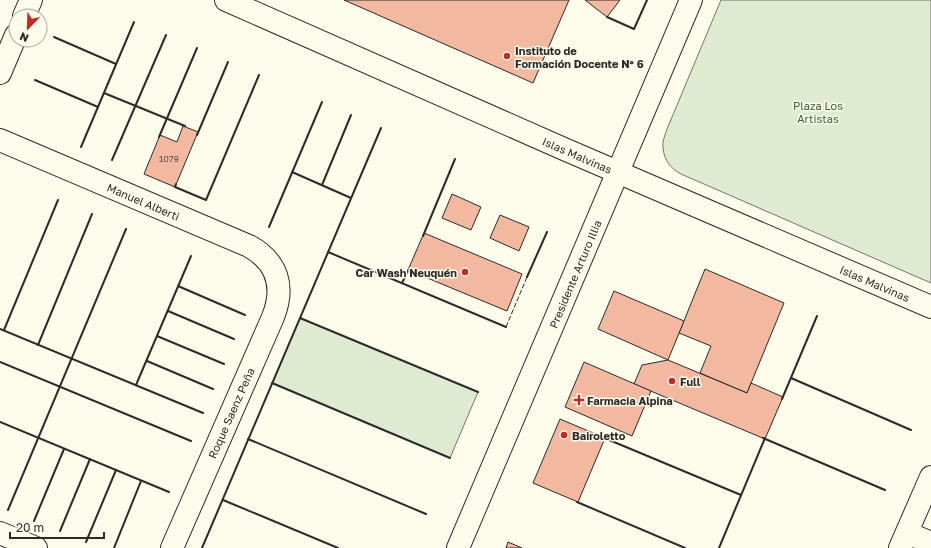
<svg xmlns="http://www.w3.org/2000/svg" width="931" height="548" font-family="'Golos Text',sans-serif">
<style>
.green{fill:#deebd1;stroke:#74746e}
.building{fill:#f2b8a0;stroke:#2b2b2b}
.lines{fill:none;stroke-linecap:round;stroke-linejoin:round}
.street-casing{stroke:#2b2b2b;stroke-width:24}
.secondary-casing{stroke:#2b2b2b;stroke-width:24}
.primary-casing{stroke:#2b2b2b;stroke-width:24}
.street{stroke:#fdfbea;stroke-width:22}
.secondary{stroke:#fdfbea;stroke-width:22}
.primary{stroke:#fdfbea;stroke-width:22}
.fence{stroke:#2b2b2b;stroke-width:1;stroke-dasharray:5 2;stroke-linecap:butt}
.wall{stroke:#2b2b2b;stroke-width:2}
.poi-dot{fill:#c62828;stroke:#fdfbea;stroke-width:1.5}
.labels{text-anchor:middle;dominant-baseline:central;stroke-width:3;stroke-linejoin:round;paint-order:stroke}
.number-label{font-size:9px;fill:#5d4e48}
.poi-label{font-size:11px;font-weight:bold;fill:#2b2b2b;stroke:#fdfbea;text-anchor:start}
.park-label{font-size:11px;fill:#34623c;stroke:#fdfbea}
.street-label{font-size:11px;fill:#2b2b2b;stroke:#fdfbea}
</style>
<rect width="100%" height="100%" fill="#fdfbea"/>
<g class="green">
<path d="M721,0H931V283L681,174C671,169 664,160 663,148C662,142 665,135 667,129Z"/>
<path d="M300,318L478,392L450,458L272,383Z"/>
</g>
<g class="building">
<path d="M344,0H569L533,83Z"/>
<path d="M585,0H620L607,17Z"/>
<path d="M183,126L198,132L175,187L144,174L160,135L177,142Z"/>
<path d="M452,194L481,207L471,230L442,218Z"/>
<path d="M500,215L529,227L519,251L490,238Z"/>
<path d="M424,233L522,274L507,311L408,270Z"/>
<path d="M705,269L784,303L747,393L700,373L711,346L679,333Z"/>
<path d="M614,291L684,321L668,360L598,329Z"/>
<path d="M668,360L747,393L751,383L783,397L765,439L634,384L642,365Z"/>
<path d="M584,362L651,391L632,436L565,407Z"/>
<path d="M560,419L605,438L578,502L533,483Z"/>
<path d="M508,542L522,548H506Z"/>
</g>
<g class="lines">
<g class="street-casing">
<g id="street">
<path d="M24,16L31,0"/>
<path d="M0,73L16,35"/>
<path id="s1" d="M0,140L249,246C278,262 285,287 273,317L172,548"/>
<path d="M0,533L36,548"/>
<path d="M907,533L931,543"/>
<path d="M900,548L931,477"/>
</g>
</g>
<g class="secondary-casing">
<g id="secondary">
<path id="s2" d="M226,0L564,149L931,307"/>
</g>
</g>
<g class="primary-casing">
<g id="primary">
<path id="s3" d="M458,548L691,0"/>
</g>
</g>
<use href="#street" class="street"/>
<use href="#secondary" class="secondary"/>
<use href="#primary" class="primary"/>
<path class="fence" d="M506,327L527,277"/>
<g class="wall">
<path d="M607,17L634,29L647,0"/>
<path d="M54,37L116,64"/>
<path d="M35,80L98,107"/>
<path d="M104,93L185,126"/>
<path d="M197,135L228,62"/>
<path d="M159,137L197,48"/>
<path d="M81,147L134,22"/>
<path d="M112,160L166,35"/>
<path d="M292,172L351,198"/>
<path d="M176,184L175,187L206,200L259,75"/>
<path d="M322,185L351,115"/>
<path d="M269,227L322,102"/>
<path d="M423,236L455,159"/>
<path d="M328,252L506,327"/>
<path d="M527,277L547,232"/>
<path d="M402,283L409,269"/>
<path d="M178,286L245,315"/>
<path d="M168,311L234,339"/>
<path d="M300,318L478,392"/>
<path d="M0,329L203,413"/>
<path d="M4,330L58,200"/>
<path d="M157,336L224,364"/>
<path d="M38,345L92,214"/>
<path d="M147,361L213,389"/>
<path d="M0,362L191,441"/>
<path d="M791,378L911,430"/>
<path d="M272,383L450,458"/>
<path d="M136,385L191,256"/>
<path d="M782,399L817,316"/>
<path d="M0,422L169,492"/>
<path d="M602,437L741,495"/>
<path d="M763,438L885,490"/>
<path d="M248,439L426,514"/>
<path d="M223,500L338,548"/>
<path d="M577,502L685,548"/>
<path d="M8,510L126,229"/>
<path d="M34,521L64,449"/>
<path d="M60,531L90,459"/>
<path d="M86,542L116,470"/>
<path d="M114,548L141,481"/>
<path d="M202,548L381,128"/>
<path d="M719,548L765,438"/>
</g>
</g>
<g class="poi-dot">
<circle cx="507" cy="56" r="4"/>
<circle cx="465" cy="272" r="4"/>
<circle cx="672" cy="381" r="4"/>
<path d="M577 394h4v4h4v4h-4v4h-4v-4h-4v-4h4z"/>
<circle cx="564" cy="435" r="4"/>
</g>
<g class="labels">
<g class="number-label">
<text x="169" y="158">1079</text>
</g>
<g class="poi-label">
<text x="515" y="50">Instituto de<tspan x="515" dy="13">Formación Docente N° 6</tspan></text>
<text x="457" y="272" text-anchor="end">Car Wash Neuquén</text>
<text x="680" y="381">Full</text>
<text x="587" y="400">Farmacia Alpina</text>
<text x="572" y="435">Bairoletto</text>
</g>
<g class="park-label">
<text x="818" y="105">Plaza Los<tspan x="818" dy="13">Artistas</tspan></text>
</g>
<g class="street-label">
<text stroke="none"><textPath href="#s2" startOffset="384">Islas Malvinas</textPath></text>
<text stroke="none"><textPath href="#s1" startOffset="156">Manuel Alberti</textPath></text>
<text stroke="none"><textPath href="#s3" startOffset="298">Presidente Arturo Illia</textPath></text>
<text stroke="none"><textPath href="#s2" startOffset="708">Islas Malvinas</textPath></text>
<text transform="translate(231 413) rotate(-66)">Roque Saenz Peña</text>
</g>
</g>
<g transform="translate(28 28) rotate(203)"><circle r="19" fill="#fdfbea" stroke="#a9a89e"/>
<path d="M0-3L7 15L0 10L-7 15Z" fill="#c62828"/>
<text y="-6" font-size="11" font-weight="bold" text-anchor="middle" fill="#2b2b2b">N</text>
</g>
<path d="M10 532v6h94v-6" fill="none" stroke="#2b2b2b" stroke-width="2"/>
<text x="16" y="532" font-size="12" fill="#2b2b2b" stroke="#fdfbea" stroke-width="3" paint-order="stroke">20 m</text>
</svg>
